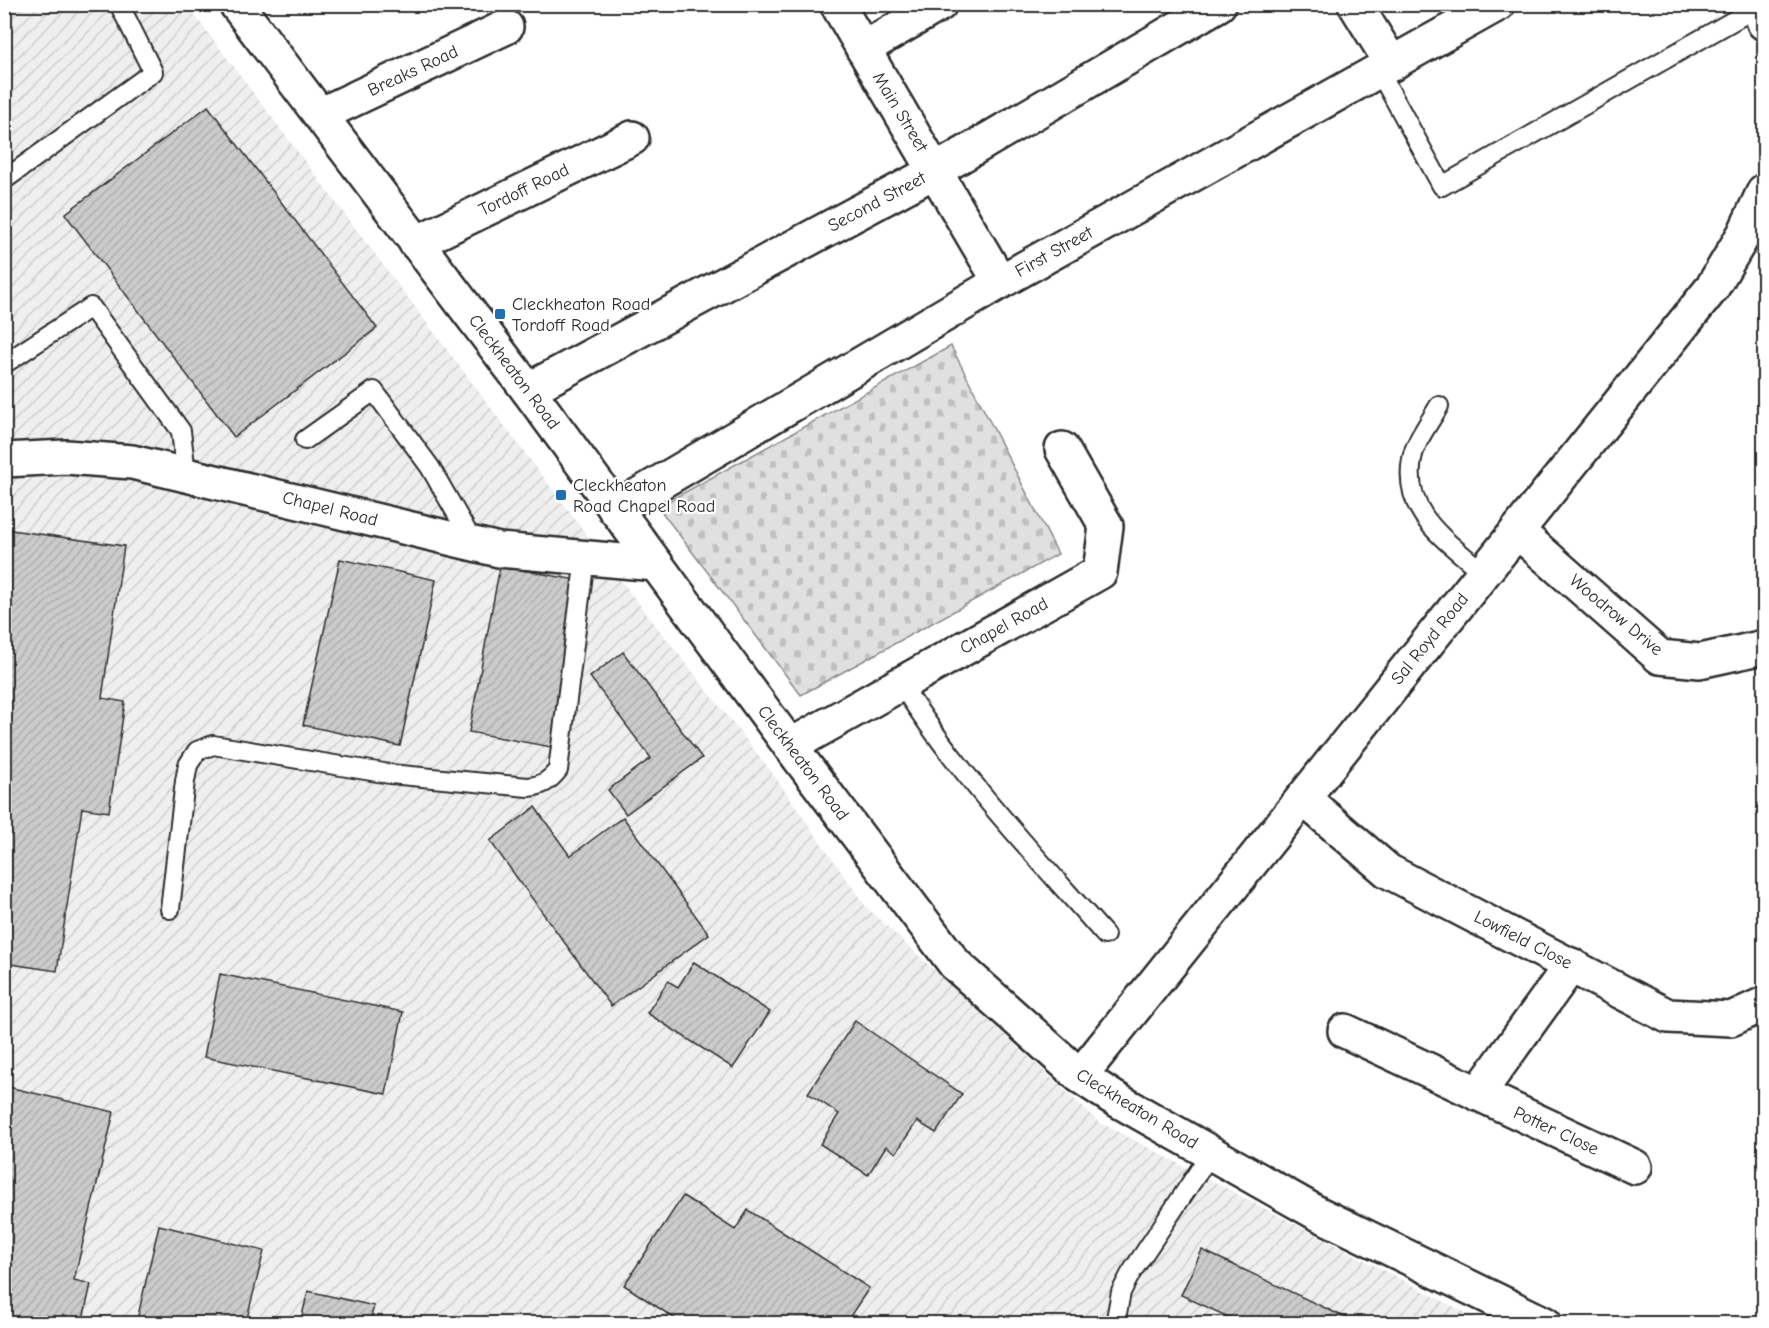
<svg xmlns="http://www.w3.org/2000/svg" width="1769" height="1328" font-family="'Comic Neue',sans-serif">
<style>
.industrial{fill:url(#industrial-furrows)}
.cemetery{fill:url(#cemetery-stones);stroke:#868686;stroke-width:1.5}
.building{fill:url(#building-hatch);stroke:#2b2b2b;stroke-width:1.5}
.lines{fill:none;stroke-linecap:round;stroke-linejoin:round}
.lane-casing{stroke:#2b2b2b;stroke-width:22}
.street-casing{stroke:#2b2b2b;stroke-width:38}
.secondary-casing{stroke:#2b2b2b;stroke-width:38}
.lane{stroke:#fff;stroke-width:18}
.street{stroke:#fff;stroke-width:33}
.secondary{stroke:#fff;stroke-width:33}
.poi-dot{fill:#1f6fb2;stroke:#fff;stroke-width:2}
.labels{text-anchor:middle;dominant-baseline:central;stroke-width:4.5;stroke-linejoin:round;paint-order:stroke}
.street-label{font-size:18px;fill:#2b2b2b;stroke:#fff}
.poi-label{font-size:18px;fill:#2b2b2b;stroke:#fff;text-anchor:start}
</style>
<defs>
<pattern id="industrial-furrows" width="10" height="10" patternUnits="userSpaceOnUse" patternTransform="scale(1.5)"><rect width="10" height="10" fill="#efefef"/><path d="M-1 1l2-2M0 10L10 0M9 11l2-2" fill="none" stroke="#cdcdcd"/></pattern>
<pattern id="cemetery-stones" width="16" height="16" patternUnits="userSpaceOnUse" patternTransform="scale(1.5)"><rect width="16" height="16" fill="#e0e0e0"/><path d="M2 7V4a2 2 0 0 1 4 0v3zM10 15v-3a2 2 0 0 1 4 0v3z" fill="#c0c0c0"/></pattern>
<pattern id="building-hatch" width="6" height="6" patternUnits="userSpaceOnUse" patternTransform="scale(1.5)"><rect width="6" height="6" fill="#cbcbcb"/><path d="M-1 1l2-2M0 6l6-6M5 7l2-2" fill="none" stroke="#aeaeae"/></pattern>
</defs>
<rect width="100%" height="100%" fill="#fff"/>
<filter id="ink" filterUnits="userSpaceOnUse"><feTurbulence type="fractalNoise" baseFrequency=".0167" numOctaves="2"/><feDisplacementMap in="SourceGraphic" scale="12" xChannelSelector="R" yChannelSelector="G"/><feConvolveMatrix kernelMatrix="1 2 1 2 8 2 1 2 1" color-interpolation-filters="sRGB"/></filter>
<g filter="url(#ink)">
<path class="industrial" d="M5,4L187,5L635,599L773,774L866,907L1099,1122L1485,1323L5,1324Z"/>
<path class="cemetery" d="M951,346L1058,554L801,695L658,507Z"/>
<g class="building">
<path d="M208,106L377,328L234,437L65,214Z"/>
<path d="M4,529L124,546L102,698L125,702L109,812L82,808L57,971L4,963Z"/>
<path d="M340,559L436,580L400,746L303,725Z"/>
<path d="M500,566L582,581L551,747L469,732Z"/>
<path d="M623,652L702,758L626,814L608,790L651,758L590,677Z"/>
<path d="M535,807L570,856L623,817L709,934L611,1006L490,841Z"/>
<path d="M694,962L770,1012L733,1068L647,1013L668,981L678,987Z"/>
<path d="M220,974L403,1012L386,1094L204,1057Z"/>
<path d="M855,1021L962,1094L936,1133L917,1121L896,1153L886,1146L868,1175L820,1144L839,1114L808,1093Z"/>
<path d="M4,1086L114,1112L74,1280L91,1284L82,1324H4Z"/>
<path d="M683,1196L735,1230L748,1210L869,1288L845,1324H683L624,1285Z"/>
<path d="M159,1225L264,1251L246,1322L251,1324H136Z"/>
<path d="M1202,1250L1359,1324H1243L1181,1295Z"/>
<path d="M308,1291L374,1306L369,1324H300Z"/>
</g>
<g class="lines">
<g class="lane-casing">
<g id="lane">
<path d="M1379,71L1442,186L1759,6"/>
<path d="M4,180L153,72L119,4"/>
<path d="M4,364L91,307L181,431L186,474"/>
<path d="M1439,406C1430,422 1415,441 1412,459C1402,515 1447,540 1483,573"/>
<path d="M305,440L374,391L430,467L474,544"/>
<path d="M901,684C959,775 1034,854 1105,935"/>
<path d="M170,909L185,781L188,765L197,751L213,745L390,774L528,787C542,786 549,781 558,770L585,558"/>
<path d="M1115,1324L1121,1292L1131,1273L1211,1153"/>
</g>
</g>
<g class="street-casing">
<g id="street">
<path d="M837,4L1000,282"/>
<path d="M1355,4L1392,64"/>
<path d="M1759,4L1764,23"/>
<path d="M863,49L940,4"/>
<path d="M320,115L506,27"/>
<path d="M416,243L632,138"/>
<path d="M528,390L935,171L1219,4"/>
<path d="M4,460L66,457L132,462L499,550L656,564"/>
<path d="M615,509L1000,282L1498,4"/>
<path d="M1517,531L1660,657L1700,661L1764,647"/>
<path d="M790,746L1100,572L1106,526L1062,449"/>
<path d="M1303,798L1388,871L1668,1016L1731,1019L1764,1004"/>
<path d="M1345,1031L1635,1167"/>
<path d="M1080,1076L1712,288L1744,234L1764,191"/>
<path d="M1478,1094L1571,965"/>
</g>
</g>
<g class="secondary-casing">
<path id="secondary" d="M236,4L528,390L790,746L955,964L1080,1076L1112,1097L1317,1213L1545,1324"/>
</g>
<use href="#lane" class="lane"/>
<use href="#street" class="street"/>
<use href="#secondary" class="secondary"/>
</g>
</g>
<g class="poi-dot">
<rect x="494" y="308" width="12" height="12" rx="3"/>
<rect x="555" y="489" width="12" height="12" rx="3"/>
</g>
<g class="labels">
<g class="street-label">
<text transform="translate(413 71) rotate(-25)">Breaks Road</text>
<text transform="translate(900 112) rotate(59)">Main Street</text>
<text transform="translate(524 190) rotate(-26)">Tordoff Road</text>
<text transform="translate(877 202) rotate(-28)">Second Street</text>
<text transform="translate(1054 252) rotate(-29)">First Street</text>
<text transform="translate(514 372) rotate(53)">Cleckheaton Road</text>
<text transform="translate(330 509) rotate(14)">Chapel Road</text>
<text transform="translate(1616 615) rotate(40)">Woodrow Drive</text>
<text transform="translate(1004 626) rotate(-29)">Chapel Road</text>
<text transform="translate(1430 639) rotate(-51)">Sal Royd Road</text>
<text transform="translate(803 763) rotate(53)">Cleckheaton Road</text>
<text transform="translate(1523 940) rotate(27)">Lowfield Close</text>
<text transform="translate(1137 1109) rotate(31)">Cleckheaton Road</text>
<text transform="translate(1556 1131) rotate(25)">Potter Close</text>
</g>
<g class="poi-label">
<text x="512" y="304">Cleckheaton Road<tspan x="512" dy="21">Tordoff Road</tspan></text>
<text x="573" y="485">Cleckheaton<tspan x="573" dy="21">Road Chapel Road</tspan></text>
</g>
</g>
<rect width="1769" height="1328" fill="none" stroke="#fff" stroke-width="24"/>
<rect x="12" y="12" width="1745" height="1304" fill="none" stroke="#2b2b2b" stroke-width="2" filter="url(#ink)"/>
</svg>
